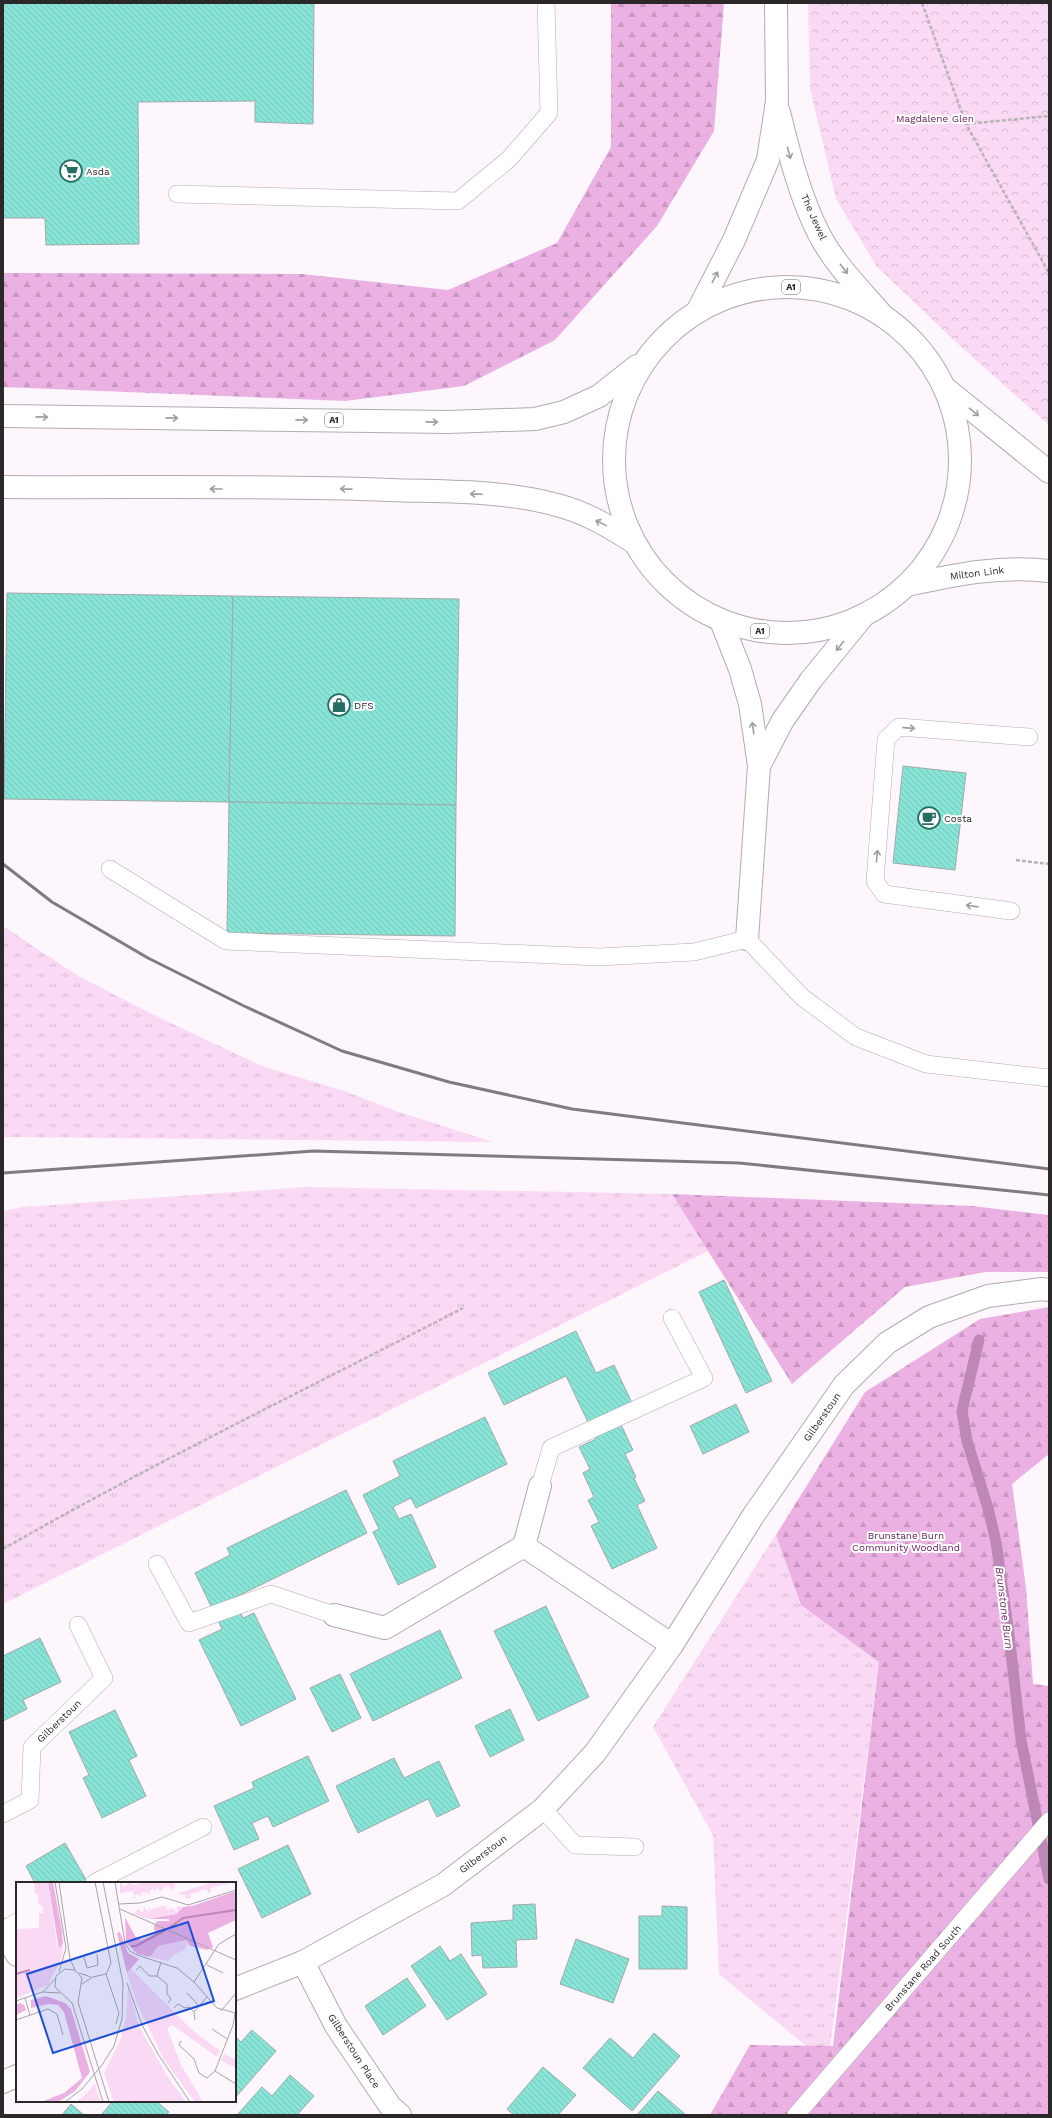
<svg xmlns="http://www.w3.org/2000/svg" width="1052" height="2118" font-family="'Work Sans',sans-serif">
<style>
.grass{fill:url(#grass-tufts)}
.forest{fill:url(#forest-firs)}
.park{fill:url(#park-crowns)}
.lines{fill:none;stroke-linecap:round;stroke-linejoin:round}
.stream{stroke:#bd87b6;stroke-width:11}
.building{fill:url(#building-back-hatch);stroke:#a1aaa8}
.lane-casing{stroke:#b2abb0;stroke-width:18}
.street-casing{stroke:#b2abb0;stroke-width:24}
.primary-casing{stroke:#b2abb0;stroke-width:24}
.path{stroke:#bab4b9;stroke-width:2.5;stroke-dasharray:4 2;stroke-linecap:butt}
.lane{stroke:#fff;stroke-width:17}
.street{stroke:#fff;stroke-width:22}
.primary{stroke:#fff;stroke-width:22}
.rail{stroke:#807b7f;stroke-width:3}
.oneway{stroke:#a09e9f}
.labels{text-anchor:middle;dominant-baseline:central;stroke-width:4;stroke-linejoin:round;paint-order:stroke}
.shield{fill:#fff;stroke:#6b686a;stroke-width:1}
.shield-label{font-size:9px;font-weight:bold;fill:#2b282a}
.park-label{font-size:10px;fill:#662560;stroke:#fff}
.poi-label{font-size:10px;fill:#2b282a;stroke:#fff;text-anchor:start}
.street-label{font-size:10px;fill:#2b282a;stroke:#fff}
.water-label{font-size:11px;font-style:italic;fill:#74336e;stroke:#fff}
.inset-river{fill:none;stroke:#bd87b6;stroke-width:2}
.inset-road{fill:none;stroke:#a9a4a8;stroke-width:1}
.view{fill:#1d4ed8;fill-opacity:0.15;stroke:#1d4ed8;stroke-width:2}
.inset-edge{fill:none;stroke:#2b282a;stroke-width:2}
</style>
<defs>
<pattern id="grass-tufts" width="24" height="20" patternUnits="userSpaceOnUse"><rect width="24" height="20" fill="#fad9f5"/><path d="M3 7l-1-3M5 7V3M7 7l1-3M15 17l-1-3M17 17v-4M19 17l1-3" fill="none" stroke="#d6bad2"/></pattern>
<pattern id="forest-firs" width="22" height="20" patternUnits="userSpaceOnUse"><rect width="22" height="20" fill="#eab1e2"/><path d="M5 1l3.5 6h-7zM16 11l3.5 6h-7z" fill="#c998c2"/></pattern>
<pattern id="park-crowns" width="20" height="18" patternUnits="userSpaceOnUse"><rect width="20" height="18" fill="#fad9f5"/><path d="M2 6a3 3 0 1 1 6 0M12 15a3 3 0 1 1 6 0" fill="none" stroke="#d6bad2"/></pattern>
<pattern id="building-back-hatch" width="6" height="6" patternUnits="userSpaceOnUse"><rect width="6" height="6" fill="#88e4d6"/><path d="M-1 5l2 2M0 0l6 6M5-1l2 2" fill="none" stroke="#76c4b8"/></pattern>
</defs>
<rect width="100%" height="100%" fill="#fdf6fc"/>
<g class="grass">
<path d="M3,926L78,976L154,1015L262,1066L347,1092L399,1112L493,1142L3,1137Z"/>
<path d="M305,1187L672,1194L708,1251L3,1604V1211L24,1207Z"/>
<path d="M776,1534L800,1603L879,1662L828,2064L719,1974L713,1835L653,1727Z"/>
</g>
<g class="forest">
<path d="M611,3H724L714,131L657,226L555,340L464,386L345,401L3,387V273L302,274L448,290L557,243L611,147Z"/>
<path d="M672,1194L972,1206L1049,1215V1272H985L905,1287L792,1384Z"/>
<path d="M1049,1307V1454L1012,1484L1026,1588L1033,1684L1049,1686V2115H710L750,2045L833,2046L879,1662L801,1605L776,1535L865,1392L980,1319Z"/>
</g>
<path class="park" d="M808,3H1049V425L959,345L877,267L836,199L810,88Z"/>
<g class="lines">
<path class="stream" d="M979,1340L962,1411L967,1441L988,1508L996,1542L1009,1634L1021,1740L1049,1879"/>
</g>
<g class="building">
<path d="M3,3H314L313,124L255,122V101L138,102L139,244L46,245L45,218H3Z"/>
<path d="M7,593L233,596L229,802L4,799Z"/>
<path d="M233,596L459,599L456,805L229,802Z"/>
<path d="M903,766L966,773L955,870L893,863Z"/>
<path d="M229,802L456,805L455,936L227,933Z"/>
<path d="M724,1280L772,1381L746,1393L699,1292Z"/>
<path d="M576,1331L596,1373L614,1365L632,1403L615,1412L633,1450L625,1454L636,1477L634,1478L645,1501L637,1505L657,1548L612,1569L591,1526L599,1522L588,1500L594,1497L583,1473L590,1469L579,1447L596,1439L566,1376L504,1405L488,1373Z"/>
<path d="M736,1404L749,1432L703,1454L690,1426Z"/>
<path d="M485,1417L507,1464L416,1508L411,1498L393,1507L399,1519L411,1514L436,1567L398,1585L373,1532L379,1529L363,1495L400,1476L393,1461Z"/>
<path d="M346,1490L367,1533L234,1598L243,1618L254,1613L296,1699L241,1726L199,1640L222,1629L195,1573L230,1555L227,1548Z"/>
<path d="M546,1606L589,1697L538,1721L494,1631Z"/>
<path d="M440,1630L462,1678L373,1721L350,1674Z"/>
<path d="M40,1638L61,1682L23,1700L27,1709L3,1721V1656Z"/>
<path d="M340,1674L361,1718L332,1732L310,1688Z"/>
<path d="M510,1709L524,1740L490,1757L475,1726Z"/>
<path d="M115,1710L137,1756L129,1760L146,1796L102,1818L83,1778L89,1775L69,1732Z"/>
<path d="M308,1756L329,1801L273,1827L268,1816L252,1823L259,1839L234,1850L214,1806L254,1788L252,1782Z"/>
<path d="M394,1758L404,1778L439,1761L460,1806L437,1817L428,1799L358,1833L336,1786Z"/>
<path d="M65,1843L88,1883H55L53,1880L48,1883H35L26,1866Z"/>
<path d="M288,1845L311,1894L262,1918L238,1869Z"/>
<path d="M535,1904L537,1939L516,1940L517,1967L483,1968L482,1955L472,1956L471,1923L513,1920V1905Z"/>
<path d="M662,1906L687,1907V1969H639V1916H662Z"/>
<path d="M576,1939L629,1959L613,2003L560,1984Z"/>
<path d="M440,1946L450,1961L461,1954L487,1994L447,2020L411,1966Z"/>
<path d="M407,1978L426,2006L383,2035L365,2006Z"/>
<path d="M252,2030L276,2051L235,2098V2036L241,2042Z"/>
<path d="M654,2033L680,2056L632,2111L583,2068L610,2038L633,2058Z"/>
<path d="M543,2067L576,2095L558,2115H514L507,2109Z"/>
<path d="M290,2075L314,2096L297,2115H237L262,2087L272,2096Z"/>
<path d="M658,2091L686,2115H637Z"/>
<path d="M113,2101H156L169,2112L166,2115H101Z"/>
<path d="M71,2104L84,2115H62Z"/>
</g>
<g class="lines">
<g class="lane-casing">
<g id="lane">
<path d="M177,194L458,201L509,159L549,113L546,3"/>
<path d="M110,869L226,941L599,957L694,952L747,939L802,997L856,1037L926,1064L1049,1078"/>
<path d="M1011,911L884,894L875,881L886,739L899,727L1029,737"/>
<path d="M540,1486L551,1448L704,1378L672,1318"/>
<path d="M157,1564L189,1623L271,1594L334,1615"/>
<path d="M543,1809L575,1845L635,1847"/>
<path d="M3,1814L30,1800L32,1747L104,1678L78,1625"/>
<path d="M94,1883L203,1827"/>
<path d="M3,1930L17,1922"/>
<path d="M796,2115L1049,1821"/>
</g>
</g>
<g class="street-casing">
<g id="street">
<path d="M779,112C789,153 800,197 819,234C835,265 861,290 883,316"/>
<path d="M697,312L734,240L768,160L777,101L776,3"/>
<path d="M721,621L740,669L750,704L759,766L747,939"/>
<path d="M759,766L783,720L811,680L864,615"/>
<path d="M524,1546L540,1486"/>
<path d="M334,1615L385,1628L524,1546L672,1645"/>
<path d="M3,1930L17,1955"/>
<path d="M303,1962L336,2026L390,2106L400,2115"/>
<path d="M235,1989L303,1962L443,1885L543,1809L595,1753L672,1645L753,1516L844,1385L887,1343L929,1317L988,1296L1042,1289L1049,1290"/>
<path d="M3,2082L17,2076"/>
</g>
</g>
<g class="primary-casing">
<g id="primary">
<circle cx="787" cy="460" r="173"/>
<path d="M945,388L1049,472"/>
<path d="M3,416L448,422L535,419L564,412L599,396L637,366"/>
<path d="M3,487C132,488 261,485 390,490C446,492 503,490 557,505C585,512 610,527 635,543"/>
<path d="M907,585C954,575 1000,565 1049,571"/>
</g>
</g>
<g class="path">
<path d="M922,3L966,124L1049,273"/>
<path d="M966,124L1049,116"/>
<path d="M1016,860L1049,864"/>
<path d="M3,1549C153,1463 309,1388 463,1308"/>
</g>
<use href="#lane" class="lane"/>
<use href="#street" class="street"/>
<use href="#primary" class="primary"/>
<g class="rail">
<path d="M3,864L52,902L148,958L244,1006L342,1051L449,1082L572,1109L1049,1169"/>
<path d="M3,1173L314,1151L739,1163L1049,1195"/>
</g>
</g>
<defs><path id="oneway-shaft" d="M-6 0H5M1.5-3L5.5 0L1.5 3" fill="none" stroke-width="1.6" stroke-linecap="round" stroke-linejoin="round"/></defs>
<g class="oneway">
<use href="#oneway-shaft" transform="translate(789 153) rotate(75)"/>
<use href="#oneway-shaft" transform="translate(844 269) rotate(52)"/>
<use href="#oneway-shaft" transform="translate(715 277) rotate(-63)"/>
<use href="#oneway-shaft" transform="translate(974 412) rotate(40)"/>
<use href="#oneway-shaft" transform="translate(42 417) rotate(1)"/>
<use href="#oneway-shaft" transform="translate(172 418) rotate(1)"/>
<use href="#oneway-shaft" transform="translate(302 420) rotate(1)"/>
<use href="#oneway-shaft" transform="translate(432 422) rotate(1)"/>
<use href="#oneway-shaft" transform="translate(216 489) rotate(180)"/>
<use href="#oneway-shaft" transform="translate(346 489) rotate(-179)"/>
<use href="#oneway-shaft" transform="translate(476 494) rotate(-178)"/>
<use href="#oneway-shaft" transform="translate(601 523) rotate(-154)"/>
<use href="#oneway-shaft" transform="translate(840 646) rotate(128)"/>
<use href="#oneway-shaft" transform="translate(753 728) rotate(-98)"/>
<use href="#oneway-shaft" transform="translate(909 728) rotate(4)"/>
<use href="#oneway-shaft" transform="translate(877 856) rotate(-85)"/>
<use href="#oneway-shaft" transform="translate(972 906) rotate(-172)"/>
</g>
<defs>
<g id="supermarket-ring" transform="scale(1.15)"><circle r="9.5" fill="#fff" stroke="#256d63" stroke-width="1.5"/><path d="M-6-5.5h2.5l.6 2H6L4.5 2H-2.5L-4.4-4H-6ZM-1.5 3.2a1.3 1.3 0 1 0 .1 0ZM3 3.2a1.3 1.3 0 1 0 .1 0Z" fill="#256d63"/></g>
<g id="shop-ring" transform="scale(1.15)"><circle r="9.5" fill="#fff" stroke="#256d63" stroke-width="1.5"/><path d="M-5-2.5h2.3a2.7 3.5 0 0 1 5.4 0H5L5.5 6h-11ZM-1.5-2.5h3a1.5 2.3 0 0 0-3 0Z" fill="#256d63"/></g>
<g id="cafe-ring" transform="scale(1.15)"><circle r="9.5" fill="#fff" stroke="#256d63" stroke-width="1.5"/><path d="M-5.5-4.5H6V0H3Q3 3.5 0 3.5H-2.5Q-5.5 3.5-5.5 0ZM3-3.2v2h1.7v-2ZM-6 4.5H4V6H-6Z" fill="#256d63"/></g>
</defs>
<g fill-rule="evenodd">
<use href="#supermarket-ring" x="71" y="171"/>
<use href="#shop-ring" x="339" y="705"/>
<use href="#cafe-ring" x="929" y="818"/>
</g>
<g class="labels">
<g class="shield">
<rect x="782" y="280" width="18" height="14" rx="3"/>
<rect x="325" y="413" width="18" height="14" rx="3"/>
<rect x="751" y="624" width="18" height="14" rx="3"/>
</g>
<g class="shield-label">
<text x="791" y="287">A1</text>
<text x="334" y="420">A1</text>
<text x="760" y="631">A1</text>
</g>
<g class="park-label">
<text x="935" y="118">Magdalene Glen</text>
<text x="906" y="1535">Brunstane Burn<tspan x="906" dy="12">Community Woodland</tspan></text>
</g>
<g class="poi-label">
<text x="86" y="171">Asda</text>
<text x="354" y="705">DFS</text>
<text x="944" y="818">Costa</text>
</g>
<g class="street-label">
<text transform="translate(814 217) rotate(66)">The Jewel</text>
<text transform="translate(977 573) rotate(-7)">Milton Link</text>
<text transform="translate(822 1417) rotate(-55)">Gilberstoun</text>
<text transform="translate(59 1721) rotate(-44)">Gilberstoun</text>
<text transform="translate(483 1854) rotate(-37)">Gilberstoun</text>
<text transform="translate(923 1968) rotate(-49)">Brunstane Road South</text>
<text transform="translate(354 2051) rotate(57)">Gilberstoun Place</text>
</g>
<g class="water-label">
<text transform="translate(1004 1608) rotate(83)">Brunstane Burn</text>
</g>
</g>
<g transform="translate(16 1882)">
<rect width="220" height="220" fill="#fdf6fc"/>
<path d="M173,58L169,68L159,72L152,79L134,75L141,64ZM115,87L176,148L204,169L201,175L156,143L151,146L165,183L187,220H179L147,176L120,119L111,91ZM112,106L123,144L151,194L170,220H98L88,191L105,156L110,135ZM209,172L220,178V186L205,178ZM79,202L84,220H60L68,214Z" fill="#fad9f5"/>
<path d="M32,0H37L46,49L47,62L43,67ZM220,9V38L192,51L197,65L191,68L174,64L171,58L142,64L134,75L121,72L110,60L109,35L119,54L125,58L139,52L138,44L141,39H153V37H132L159,32L167,25L176,24ZM104,50L112,71L123,77L111,91L101,51ZM30,114L49,121L55,127L74,190L59,209L42,220H25L48,211L66,196L48,130L42,123L33,122L15,126V118ZM4,121L8,123L10,128L0,133V123Z" fill="#eab1e2"/>
<path d="M18,0H32L42,68L47,62L46,75L32,103L0,116V47L23,46V31H27V25L22,22V13L19,11Z" fill="#fad9f5"/>
<path d="M104,0L109,5L113,0L119,3L127,0H158L159,5L154,8L153,4L149,5V9L148,5L144,10L142,6L140,7L141,11L138,7L133,9L135,13L129,10V14L128,10L125,11L124,16L123,12L119,13V19L117,9L104,11ZM197,0H217L194,6L195,10L192,11L191,7L174,12L175,17L170,16L169,12L164,13L163,11ZM139,23L140,26L145,24H150L151,28L156,26L161,30V24L167,25L161,32L132,37L114,30L118,31L123,27L127,31L128,25L133,30L132,25L135,28L139,26Z" fill="#fad9f5"/>
<path d="M33,46L34,68L22,69L21,47Z" fill="#fad9f5"/>
<path class="inset-river" d="M153,46L167,36L220,28M115,64H120L150,48M0,92L14,88"/>
<path class="inset-road" d="M39,0L50,66L43,90M43,0L54,77L59,88M99,0L109,61L114,69L121,73L161,86L178,100L201,126L220,131M103,22L124,21L146,15L172,23L220,8M104,27L220,78M68,75L71,86L82,83L81,72M145,80L141,94L151,102V112L155,117L152,121M191,83L207,91M120,88L124,84L133,94H141M63,91L75,95M90,92L103,131L100,142M178,100L203,62L220,52M111,101L126,143L142,172L174,220M66,102L77,95L90,92L95,81L79,0M27,110L39,97M171,111L183,124M9,116L14,133M0,119L26,110L44,111M158,126L162,122L169,126L173,125L178,130L179,138M205,129L220,111M178,130L191,115M0,138L32,127L41,132L47,153M196,147L211,157M165,159L163,163L178,177L183,191L191,196L199,189L217,143L219,131M199,189L220,202M49,220L66,207L86,183L98,164L106,137L107,101L87,0M87,220L56,121L39,105L40,94L49,87L59,88L66,96L62,120L93,220"/>
<path class="view" d="M172,40L198,119L37,171L11,92Z"/>
<rect width="220" height="220" class="inset-edge"/>
</g>
<rect width="1052" height="2118" fill="none" stroke="#2b282a" stroke-width="8"/>
</svg>
